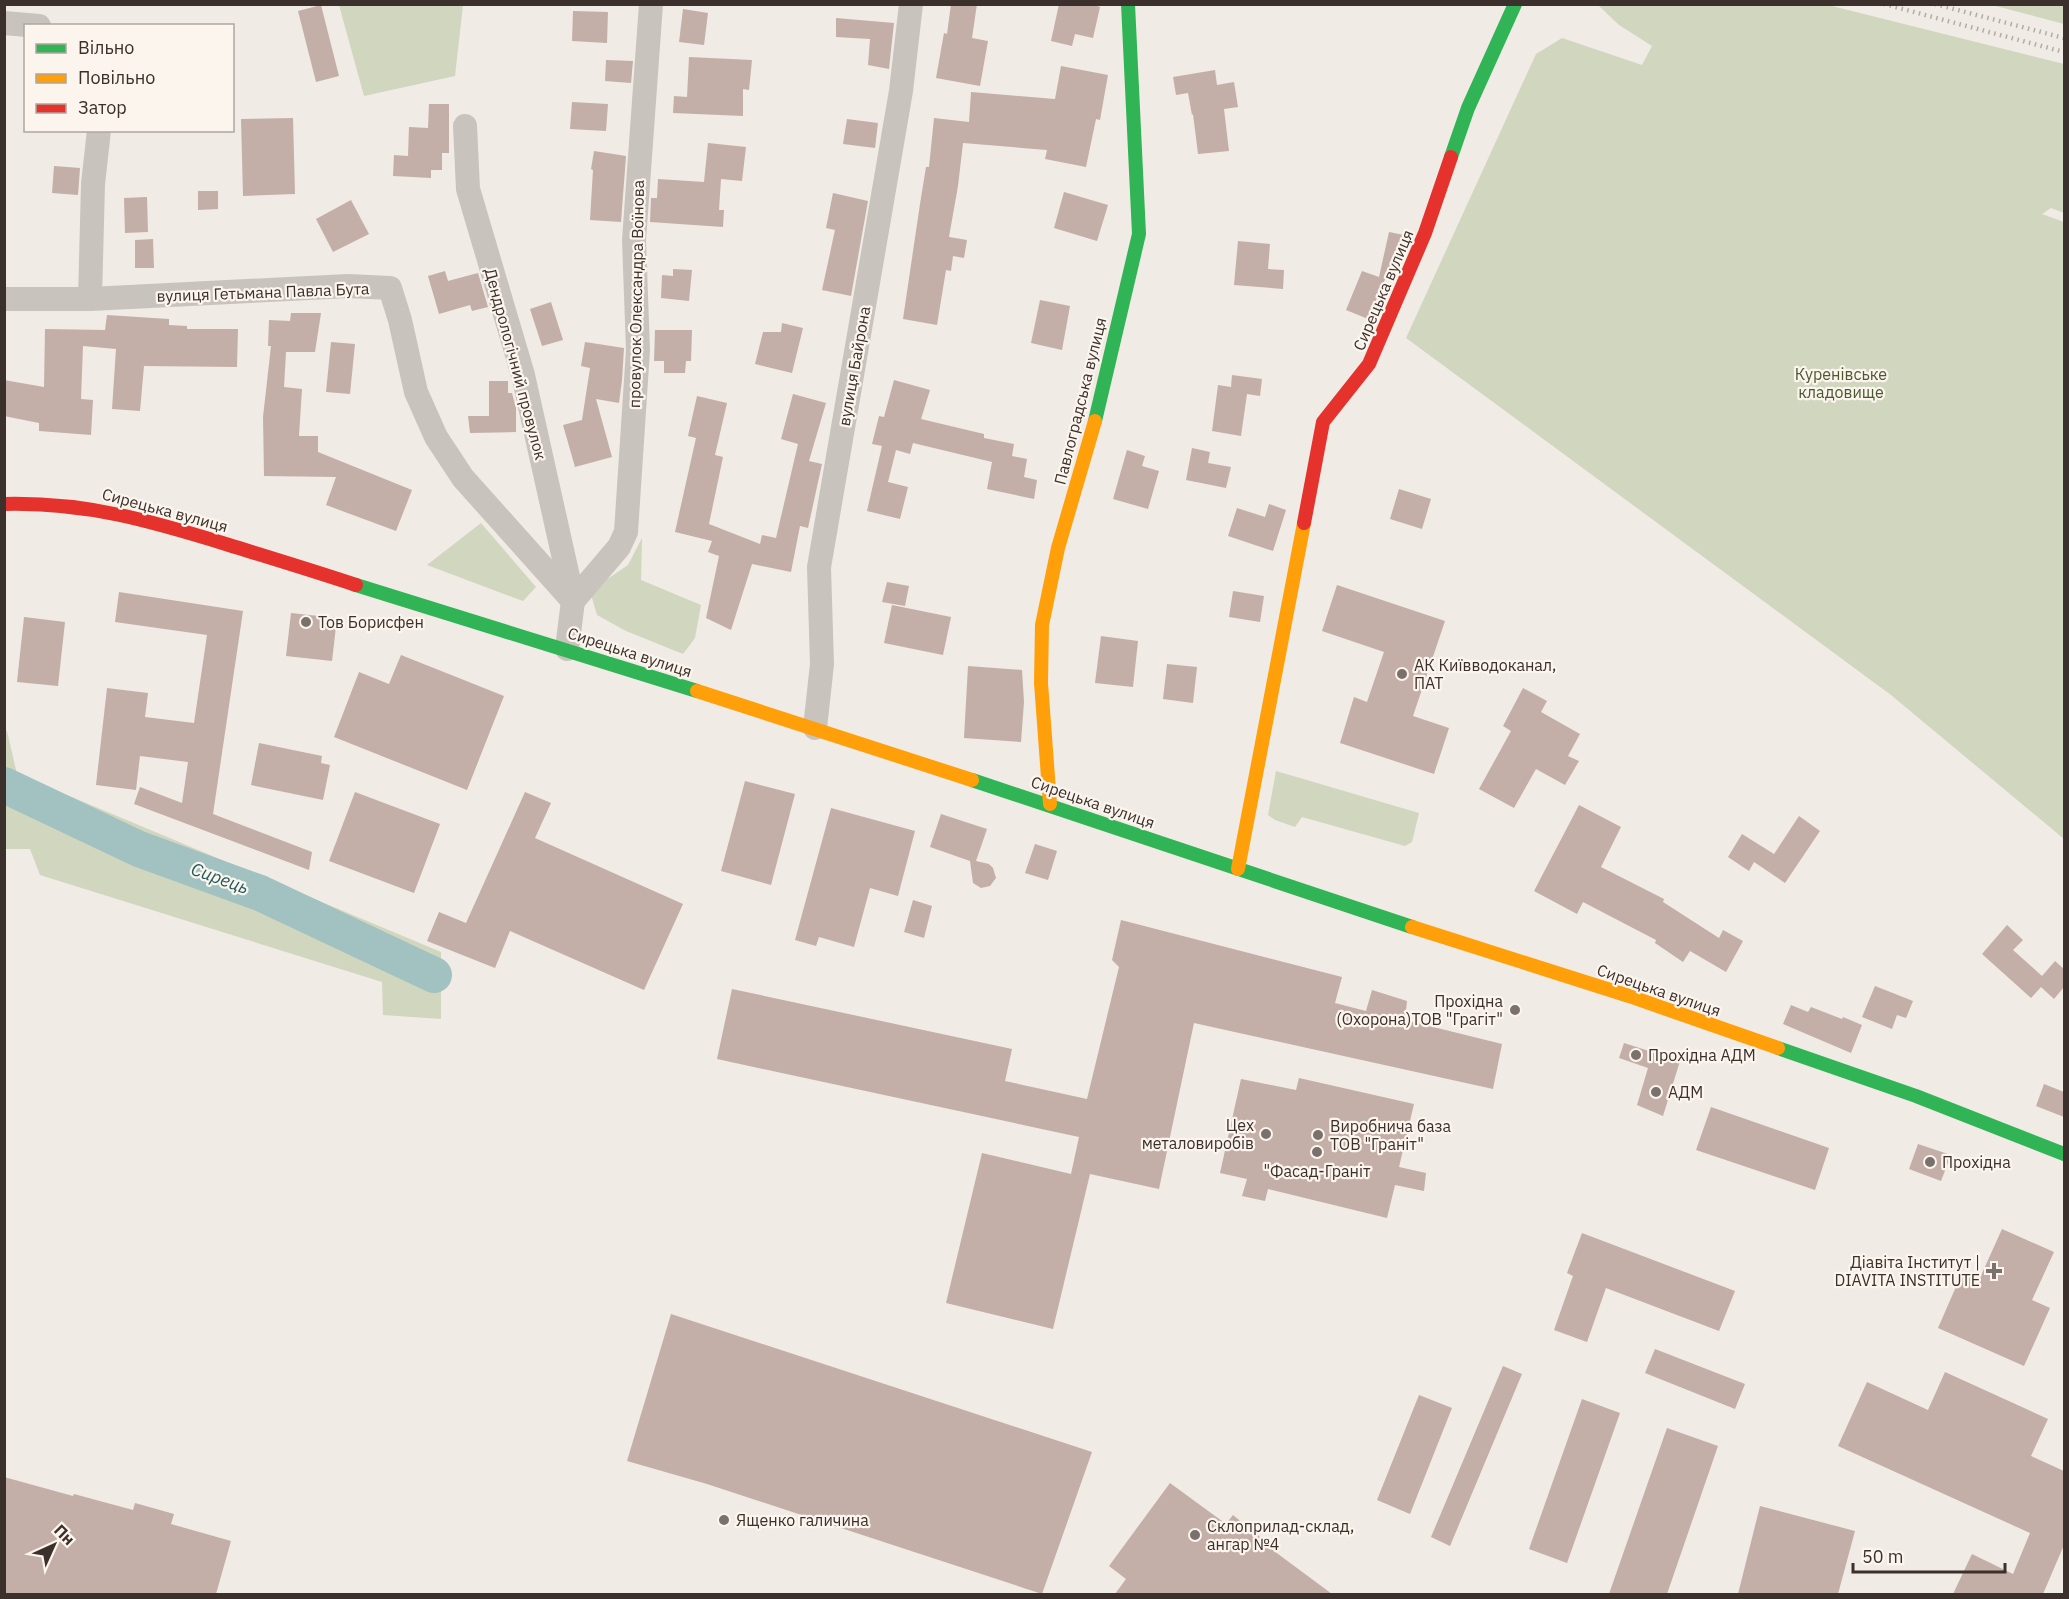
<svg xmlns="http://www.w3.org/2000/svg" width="2069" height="1599" font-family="'IBM Plex Sans',sans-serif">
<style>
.green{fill:#d1d6bf}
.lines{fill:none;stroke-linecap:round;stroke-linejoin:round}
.river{stroke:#a1c2c1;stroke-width:36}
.building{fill:#c3afa7}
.street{stroke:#c9c3be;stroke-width:24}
.fast{stroke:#30b455;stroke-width:14}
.slow{stroke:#ff9f0a;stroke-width:14}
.jam{stroke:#e5322d;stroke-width:14}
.rail{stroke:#b1aca8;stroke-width:4.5;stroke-dasharray:1.5 4.5;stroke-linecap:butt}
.poi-dot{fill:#7a716c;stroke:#fbf5ee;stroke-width:2}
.labels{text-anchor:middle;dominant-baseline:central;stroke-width:4.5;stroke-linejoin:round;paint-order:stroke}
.street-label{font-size:16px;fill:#3b302b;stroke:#fbf5ee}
.park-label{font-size:16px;fill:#4a5a2e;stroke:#fbf5ee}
.poi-label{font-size:16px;fill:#3b302b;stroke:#fbf5ee;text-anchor:start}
.water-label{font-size:18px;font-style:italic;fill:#1f5a5e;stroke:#fbf5ee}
</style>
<rect width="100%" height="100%" fill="#f0ebe5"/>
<g class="green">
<path d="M339,5H463L455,76L364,96Z"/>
<path d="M1598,5H1828L2064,64V213L2051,208L2042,214L2064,222V839L1891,695L1406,338L1536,54L1562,38L1642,65L1652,46L1619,25Z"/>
<path d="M1992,5H2064V24Z"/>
<path d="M481,523L536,587L523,601L427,565Z"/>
<path d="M642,538L641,580L701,605L695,638L683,654L626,631L597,615L590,591L628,565Z"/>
<path d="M5,731H7L17,774L441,952V1019L383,1015L382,982L40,875L30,849H5Z"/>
<path d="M1276,771L1419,813L1412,842L1405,846L1302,817L1295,827L1275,820L1268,815Z"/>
</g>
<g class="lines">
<path class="river" d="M4,785L139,849L260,893L434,975"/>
</g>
<g class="building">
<path d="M951,4H977L972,38L988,41L980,86L936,78L944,33L947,34Z"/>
<path d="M1059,4H1091L1100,7L1093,38L1075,34L1072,46L1051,41Z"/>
<path d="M321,5L339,76L316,82L298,11Z"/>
<path d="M683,9L708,13L704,45L679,42Z"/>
<path d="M573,11L608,12L607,43L572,41Z"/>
<path d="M836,18L894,23L889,69L868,65L870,39L836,37Z"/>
<path d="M689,57L752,60L749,90L743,89V116L673,113L674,96L687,97Z"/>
<path d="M606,60L633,61L631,83L605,81Z"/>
<path d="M1061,66L1108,75L1100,120L1096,119L1086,167L1045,159L1047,150L963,143L958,186L949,237L967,240L964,258L953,256L951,271L946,270L937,325L903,319L920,204L926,167H929L934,118L969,122L971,92L1055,99Z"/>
<path d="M1215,70L1217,85L1234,82L1238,107L1224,109L1229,151L1198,154L1193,114L1192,115L1188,93L1176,95L1173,77Z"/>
<path d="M572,102L608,104L606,131L570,129Z"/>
<path d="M429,104H449V153H442V170H431V178L393,176L394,155L408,156L409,127L428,128Z"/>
<path d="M293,118L295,194L243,196L241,119Z"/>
<path d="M847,119L878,123L875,148L843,144Z"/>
<path d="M708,143L746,147L742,181L721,179L719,210H724L723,227L650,222L651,198H657L658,179L704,182Z"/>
<path d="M594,151L626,156L621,222L590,220L593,170L591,169Z"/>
<path d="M54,166L80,168L78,195L52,193Z"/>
<path d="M198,191H218V209L198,210Z"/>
<path d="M1064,192L1108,205L1097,241L1054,228Z"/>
<path d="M833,193L868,201L851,296L822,290L835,230L826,228Z"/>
<path d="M147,197L148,232L125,233L124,198Z"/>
<path d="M351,200L369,234L333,252L316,219Z"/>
<path d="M1389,232L1404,235L1368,319L1346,310L1362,271L1379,277Z"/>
<path d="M153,239L154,268H135V240Z"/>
<path d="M1238,241L1270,244L1268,269L1284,270L1283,289L1234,285Z"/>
<path d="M673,269L692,270L689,301L661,298L662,275L673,276Z"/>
<path d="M445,271L448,281L478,273L488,307L472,311L470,305L439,314L428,276Z"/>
<path d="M1040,300L1070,306L1062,350L1031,343Z"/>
<path d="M551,302L563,340L542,346L530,309Z"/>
<path d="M291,313H321L315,352H286L284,387L302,389L299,436H318V452L412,490L396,531L326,505L336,477L264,476L263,417L271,346H268L269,320L290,321Z"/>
<path d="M107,315L169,319V325L187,326V329H238L237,367L144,366L140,411L112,409L116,349L83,346L81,399L93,400L91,435L39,431V423L4,416V380L44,387L45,329L105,330Z"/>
<path d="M782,323L803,328L792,373L755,364L763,332H781Z"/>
<path d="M655,330H692L691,361H686L685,373H664V361H654Z"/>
<path d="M331,342L355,344L350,394L326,392Z"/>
<path d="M585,342L624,348L622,380L619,403L596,399L612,457L575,467L563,425L582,420L590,368L581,366Z"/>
<path d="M1232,375L1262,379L1260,396L1247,394L1241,436L1212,431L1218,385L1231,387Z"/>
<path d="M894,380L930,390L921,419L984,434V438L1014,444L1012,456L1027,459L1024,477L1037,480L1034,499L987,489L992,462L913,443L910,454L896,450L888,482L908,487L900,519L867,511L882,446L872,444L879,416L884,417Z"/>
<path d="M489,381H508V393H512L516,408V432L470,433L468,416H489Z"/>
<path d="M793,394L826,403L809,461L822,464L808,528L800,526L791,572L752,564L731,630L706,618L719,556L708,552L712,541L675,532L696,438L688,436L697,396L727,403L715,455L723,457L709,524L760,544L762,535L776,538L798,444L781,439Z"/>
<path d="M1192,448L1210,452L1208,463L1231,467L1226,488L1186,480Z"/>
<path d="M1127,450L1145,456L1142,466L1159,471L1148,509L1113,499Z"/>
<path d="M1399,489L1431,499L1422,529L1390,519Z"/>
<path d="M1269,504L1286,510L1273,551L1228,536L1237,508L1265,517Z"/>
<path d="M887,582L909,586L905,606L882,602Z"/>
<path d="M1337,585L1445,621L1413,716L1449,728L1434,774L1340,743L1354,697L1367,702L1384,652L1322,631Z"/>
<path d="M1233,591L1264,596L1260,622L1229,617Z"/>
<path d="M119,592L243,611L213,814L312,852L309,870L134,804L140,787L182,803L188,762L140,756L136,790L96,785L107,688L148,693L145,717L194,723L207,635L115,622Z"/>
<path d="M892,605L951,617L943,655L884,643Z"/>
<path d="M291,613L337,618L332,661L286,656Z"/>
<path d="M24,617L65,622L58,686L17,682Z"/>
<path d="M1101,636L1138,641L1133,687L1095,683Z"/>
<path d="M401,655L504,696L467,790L334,737L359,672L389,684Z"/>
<path d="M1167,664L1197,667L1193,703L1163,699Z"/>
<path d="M968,666L1022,670L1024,702L1021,742L964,738Z"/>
<path d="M1523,688L1547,701L1541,712L1580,734L1568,756L1579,761L1565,785L1536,769L1514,808L1479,789L1511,731L1503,726Z"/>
<path d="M259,743L322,756L321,763L330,765L323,800L251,785Z"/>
<path d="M745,781L795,794L771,885L721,871Z"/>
<path d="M355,792L440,824L414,893L329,861Z"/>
<path d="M525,792L551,803L535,838L683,904L644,990L510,931L495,968L427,941L439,912L466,923Z"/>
<path d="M1579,805L1621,827L1601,867L1664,899L1663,902L1719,938L1723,930L1743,941L1726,972L1690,951L1683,962L1655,943L1656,940L1583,902L1577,914L1534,891Z"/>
<path d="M831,808L915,831L898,896L870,888L854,947L819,937L816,946L795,940Z"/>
<path d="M941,814L987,829L976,861L989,864L993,868L996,878L990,886L981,888L973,883L970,861L930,847Z"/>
<path d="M1799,816L1820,831L1785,883L1754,862L1749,871L1728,857L1742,834L1774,854Z"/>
<path d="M1035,844L1057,851L1048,880L1025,873Z"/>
<path d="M913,900L932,906L924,938L904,932Z"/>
<path d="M1121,920L1342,977L1335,1003L1366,1011L1372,990L1407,1001L1405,1020L1502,1044L1493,1089L1194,1023L1159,1189L1090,1174L1053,1329L946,1303L982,1153L1071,1174L1079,1137L717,1059L732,989L1012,1049L1005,1081L1087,1099L1119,967L1112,960Z"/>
<path d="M2007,925L2023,940L2013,950L2042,976L2055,961L2064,969V987L2054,999L2041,987L2031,998L1982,954Z"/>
<path d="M1875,986L1913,1001L1906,1018L1897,1015L1892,1029L1862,1017Z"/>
<path d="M1791,1005L1808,1012L1811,1007L1842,1019L1843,1017L1862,1025L1851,1053L1783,1024Z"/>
<path d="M1624,1043L1680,1061L1663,1116L1637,1105L1648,1068L1619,1058Z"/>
<path d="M1299,1078L1414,1104L1399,1167L1426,1173L1424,1191L1395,1185L1387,1218L1268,1189L1265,1201L1242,1196L1247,1179L1220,1173L1241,1079L1296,1090Z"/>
<path d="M2044,1084L2064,1092V1117L2036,1106Z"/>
<path d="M1711,1107L1829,1148L1815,1190L1696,1150Z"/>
<path d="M1918,1144L1951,1155L1941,1181L1909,1169Z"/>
<path d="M2002,1229L2054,1252L2032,1300L2050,1308L2024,1366L1938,1328L1962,1273L1979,1280Z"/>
<path d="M1582,1233L1735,1291L1719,1331L1606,1288L1587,1342L1554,1330L1573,1276L1567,1273Z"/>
<path d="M671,1314L1092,1452L1042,1594L707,1484L627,1461Z"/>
<path d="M1655,1349L1745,1384L1735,1409L1645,1373Z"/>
<path d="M1503,1366L1522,1374L1450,1546L1431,1537Z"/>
<path d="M1945,1372L2048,1419L2031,1456L2064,1471V1545L2043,1594H1953L1972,1554L2013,1574L2030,1533L1838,1446L1867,1382L1928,1410Z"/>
<path d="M1419,1395L1452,1408L1410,1514L1377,1500Z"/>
<path d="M1582,1399L1620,1413L1567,1563L1529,1549Z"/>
<path d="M1667,1428L1718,1446L1667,1594H1609Z"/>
<path d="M4,1477L73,1496L74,1494L133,1510L135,1503L174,1514L171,1524L231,1541L216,1594H4Z"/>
<path d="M1170,1483L1226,1524L1233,1515L1271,1546L1270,1548L1332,1594H1115L1126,1579L1109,1566Z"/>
<path d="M1760,1506L1855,1531L1838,1594H1738Z"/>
</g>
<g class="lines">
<g class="street">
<path d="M4,23L39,26"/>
<path d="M465,126L468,189L523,375L573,599"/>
<path d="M4,299H90L348,286L390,288L400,320L416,392L436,437L463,478L573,601L567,649"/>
<path d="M90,299L93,184L99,130"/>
<path d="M573,601L619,547L626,532L638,350L634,240L651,4"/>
<path d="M815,728L822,664L819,567L901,91L911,4"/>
</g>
<g class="fast">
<path d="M1451,157L1468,108L1515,4"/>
<path d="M1095,421L1139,234L1128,4"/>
<path d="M356,585L697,691"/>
<path d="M972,780L1412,927"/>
<path d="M1778,1048L1916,1096L2064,1154"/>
</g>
<g class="slow">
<path d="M697,691L972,780"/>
<path d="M1050,804L1041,683L1042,625L1058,548L1095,421"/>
<path d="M1238,869L1304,523"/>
<path d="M1412,927L1629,996L1778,1048"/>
</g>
<g class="jam">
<path d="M4,504C87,502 151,521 229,545C271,558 314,571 356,585"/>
<path d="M1304,523L1323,422L1369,364L1425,233L1451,157"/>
</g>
<g class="rail">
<path d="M1884,4L2064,52"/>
<path d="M1935,4L2064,38"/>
</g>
</g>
<g class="poi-dot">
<circle cx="306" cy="622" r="6"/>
<circle cx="1402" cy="674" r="6"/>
<circle cx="1515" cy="1010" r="6"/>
<circle cx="1636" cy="1055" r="6"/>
<circle cx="1656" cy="1092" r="6"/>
<circle cx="1266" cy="1134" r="6"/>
<circle cx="1318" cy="1135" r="6"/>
<circle cx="1317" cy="1152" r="6"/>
<circle cx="1930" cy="1162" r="6"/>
<path d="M1991 1262h6v6h6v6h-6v6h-6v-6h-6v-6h6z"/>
<circle cx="724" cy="1520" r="6"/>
<circle cx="1195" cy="1535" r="6"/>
</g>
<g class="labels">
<g class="street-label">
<text transform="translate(1383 290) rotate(-67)">Сирецька вулиця</text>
<text transform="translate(263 292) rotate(-2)">вулиця Гетьмана Павла Бута</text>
<text transform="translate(636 294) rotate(-89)">провулок Олександра Воїнова</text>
<text transform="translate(516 364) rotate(75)">Дендрологічний провулок</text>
<text transform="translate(854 366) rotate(-80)">вулиця Байрона</text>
<text transform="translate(1080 401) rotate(-76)">Павлоградська вулиця</text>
<text transform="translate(165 510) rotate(15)">Сирецька вулиця</text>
<text transform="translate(630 652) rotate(18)">Сирецька вулиця</text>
<text transform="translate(1093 802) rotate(19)">Сирецька вулиця</text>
<text transform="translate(1659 990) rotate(19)">Сирецька вулиця</text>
</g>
<g class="park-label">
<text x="1841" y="374">Куренівське<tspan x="1841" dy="18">кладовище</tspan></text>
</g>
<g class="poi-label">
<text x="318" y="622">Тов Борисфен</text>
<text x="1414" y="665">АК Київводоканал,<tspan x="1414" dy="18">ПАТ</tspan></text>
<text x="1503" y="1001" text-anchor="end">Прохідна<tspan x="1503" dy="18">(Охорона)ТОВ "Грагіт"</tspan></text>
<text x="1648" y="1055">Прохідна АДМ</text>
<text x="1668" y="1092">АДМ</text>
<text x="1254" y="1125" text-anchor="end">Цех<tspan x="1254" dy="18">металовиробів</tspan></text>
<text x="1330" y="1126">Виробнича база<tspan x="1330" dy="18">ТОВ "Граніт"</tspan></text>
<text x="1942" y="1162">Прохідна</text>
<text x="1317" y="1171" text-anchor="middle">"Фасад-Граніт</text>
<text x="1980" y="1262" text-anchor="end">Діавіта Інститут |<tspan x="1980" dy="18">DIAVITA INSTITUTE</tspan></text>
<text x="736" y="1520">Ященко галичина</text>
<text x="1207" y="1526">Склоприлад-склад,<tspan x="1207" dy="18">ангар №4</tspan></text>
</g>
<g class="water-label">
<text transform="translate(220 878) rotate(20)">Сирець</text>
</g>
</g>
<rect width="2069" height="1599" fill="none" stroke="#3b302b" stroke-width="12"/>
<rect x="24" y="24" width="210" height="108" fill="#fbf5ee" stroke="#aea6a0" stroke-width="1.5"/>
<rect x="36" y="44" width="30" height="9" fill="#30b455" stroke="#aea6a0" stroke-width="1.5"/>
<text x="78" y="54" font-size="18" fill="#3b302b">Вільно</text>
<rect x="36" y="74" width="30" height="9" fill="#ff9f0a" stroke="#aea6a0" stroke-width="1.5"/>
<text x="78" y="84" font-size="18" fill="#3b302b">Повільно</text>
<rect x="36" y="104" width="30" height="9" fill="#e5322d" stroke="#aea6a0" stroke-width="1.5"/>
<text x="78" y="114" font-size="18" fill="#3b302b">Затор</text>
<g transform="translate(54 1545) rotate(45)" stroke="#fbf5ee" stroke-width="4.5" paint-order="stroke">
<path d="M0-4.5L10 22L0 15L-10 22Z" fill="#3b302b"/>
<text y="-9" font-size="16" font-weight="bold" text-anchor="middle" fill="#3b302b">Пн</text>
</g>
<path d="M1853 1563v9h152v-9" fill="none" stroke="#3b302b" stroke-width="3"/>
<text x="1862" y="1563" font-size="18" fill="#3b302b" stroke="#fbf5ee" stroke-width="4.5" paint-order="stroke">50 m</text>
</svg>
